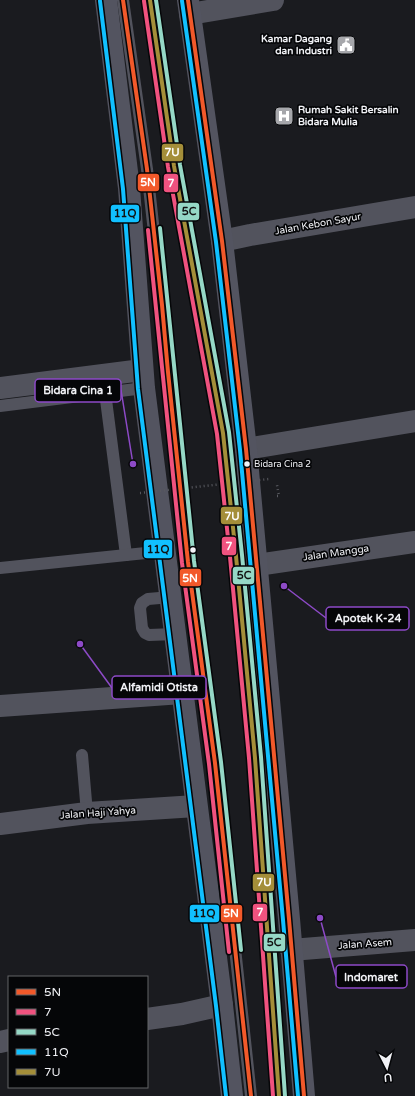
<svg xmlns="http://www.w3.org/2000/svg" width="415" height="1096" font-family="'Varela Round',sans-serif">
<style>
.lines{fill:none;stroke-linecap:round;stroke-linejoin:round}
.path{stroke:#595a60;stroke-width:2.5;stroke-dasharray:1 3;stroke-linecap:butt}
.lane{stroke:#52535d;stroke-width:12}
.street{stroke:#52535d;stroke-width:22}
.primary{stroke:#535460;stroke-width:22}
.path-bridge{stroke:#595a60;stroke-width:2.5;stroke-dasharray:1 3;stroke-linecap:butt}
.bus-1-casing{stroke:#050608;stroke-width:7}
.bus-2-casing{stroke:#050608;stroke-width:7}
.bus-3-casing{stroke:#050608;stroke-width:7}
.bus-4-casing{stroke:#050608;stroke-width:7}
.bus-5-casing{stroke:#050608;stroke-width:7}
.bus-1{stroke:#f2592a;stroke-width:4}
.bus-2{stroke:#f0527f;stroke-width:4}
.bus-3{stroke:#95d8c6;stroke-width:4}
.bus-4{stroke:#11c0ff;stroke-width:4}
.bus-5{stroke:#a48e39;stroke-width:4}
.bus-dot{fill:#f1f2f6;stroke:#050608;stroke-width:1.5}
.labels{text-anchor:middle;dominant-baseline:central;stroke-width:3.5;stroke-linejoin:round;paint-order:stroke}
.bus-label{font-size:9px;fill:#f1f2f6;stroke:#050608;text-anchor:start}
.poi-label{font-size:10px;font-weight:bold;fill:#f1f2f6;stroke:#050608;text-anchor:end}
.street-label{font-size:10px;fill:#f1f2f6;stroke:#050608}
.leader{fill:none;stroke:#8d4ac7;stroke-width:1.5}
.callout-dot{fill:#8d4ac7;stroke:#050608;stroke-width:1.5}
.callout{fill:#050608;stroke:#8d4ac7;stroke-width:1.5}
.callout-label{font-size:11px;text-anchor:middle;font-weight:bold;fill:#f1f2f6}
.line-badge{stroke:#050608;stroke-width:1.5}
.badge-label{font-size:11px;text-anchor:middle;font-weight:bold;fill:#fff}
.pale-badge-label{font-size:11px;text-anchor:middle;font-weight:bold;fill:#111}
</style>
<rect width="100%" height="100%" fill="#1a1b1f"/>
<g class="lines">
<path class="path" d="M277,496H279L277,485"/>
<g class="lane">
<path d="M123,0L147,169L162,305L168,372L188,562L215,763L251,1096"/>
<path d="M150,0L174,166L223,433L236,556L255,758L279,1096"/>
<path d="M105,392L126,555"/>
<path d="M0,406L144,388"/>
<path d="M0,568L165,551"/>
<path d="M171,597L148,599L142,603L140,608L142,628L145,633L149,635L175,634"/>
<path d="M82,755L87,813"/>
</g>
<g class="street">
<path d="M190,14L273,0"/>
<path d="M222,241L250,235L415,207"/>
<path d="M0,388L142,370"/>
<path d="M246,449L415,421"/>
<path d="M257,565L415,542"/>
<path d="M0,706L182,693"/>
<path d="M0,824L87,813L196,806"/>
<path d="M291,950L415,940"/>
<path d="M147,1019L182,1014L222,1005"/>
<path d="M0,1042L9,1040"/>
</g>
<g class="primary">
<path d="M106,0L129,188L144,388L222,1005L232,1096"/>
<path d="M188,0L222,241L246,449L289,919L304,1096"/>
</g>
<path class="path-bridge" d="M140,493L269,479"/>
<g class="bus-1-casing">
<g id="bus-1">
<path d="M123,0L147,169L162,305L168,372L188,562L215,763L251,1096"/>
<path d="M188,0L222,241L246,449L289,919L304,1096"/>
</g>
</g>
<g class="bus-2-casing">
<g id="bus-2">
<path d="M144,1L168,167L217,434L230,557L249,758L273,1096"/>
<path d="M148,230L182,563L209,764L229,952"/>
</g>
</g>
<g class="bus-3-casing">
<g id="bus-3">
<path d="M156,0L180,165L229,432L242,555L261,757L285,1096"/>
<path d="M160,228L194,561L221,762L241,950"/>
</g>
</g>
<g class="bus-4-casing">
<g id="bus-4">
<path d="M100,1L123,189L138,389L216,1006L226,1096"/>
<path d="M182,1L216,242L240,450L283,920L298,1096"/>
</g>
</g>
<g class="bus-5-casing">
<path id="bus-5" d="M150,0L174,166L223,433L236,556L255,758L279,1096"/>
</g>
<use href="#bus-1" class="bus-1"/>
<use href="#bus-2" class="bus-2"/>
<use href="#bus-3" class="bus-3"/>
<use href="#bus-4" class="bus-4"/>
<use href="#bus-5" class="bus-5"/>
</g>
<defs>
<g id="civic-square" transform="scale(1)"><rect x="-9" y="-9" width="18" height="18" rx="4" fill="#a6a7ab" stroke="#050608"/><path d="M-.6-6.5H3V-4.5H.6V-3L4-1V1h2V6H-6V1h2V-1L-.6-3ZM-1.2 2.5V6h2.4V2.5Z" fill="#fff"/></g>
<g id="hospital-square" transform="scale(1)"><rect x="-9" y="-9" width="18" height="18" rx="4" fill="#a6a7ab" stroke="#050608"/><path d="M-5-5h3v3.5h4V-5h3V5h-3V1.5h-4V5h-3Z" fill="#fff"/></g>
</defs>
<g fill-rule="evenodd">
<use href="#civic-square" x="346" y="45"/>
<use href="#hospital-square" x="284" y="116"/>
</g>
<g class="bus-dot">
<circle cx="247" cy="464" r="3.5"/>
<circle cx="193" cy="550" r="3.5"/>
</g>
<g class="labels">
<g class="bus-label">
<text x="254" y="464">Bidara Cina 2</text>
</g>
<g class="poi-label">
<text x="332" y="39">Kamar Dagang<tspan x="332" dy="12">dan Industri</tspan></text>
<text x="298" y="110" text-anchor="start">Rumah Sakit Bersalin<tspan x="298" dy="12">Bidara Mulia</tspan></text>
</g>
<g class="street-label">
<text transform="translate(318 224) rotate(-10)">Jalan Kebon Sayur</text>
<text transform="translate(336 553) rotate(-8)">Jalan Mangga</text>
<text transform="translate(98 813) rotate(-4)">Jalan Haji Yahya</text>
<text transform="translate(365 944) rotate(-4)">Jalan Asem</text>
</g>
</g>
<path class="leader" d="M133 464L121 390M284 586L326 618M80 644L112 688M320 918L336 977"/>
<g class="callout-dot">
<circle cx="133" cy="464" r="4"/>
<circle cx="284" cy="586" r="4"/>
<circle cx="80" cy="644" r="4"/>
<circle cx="320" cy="918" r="4"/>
</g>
<g class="callout">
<rect x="35" y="379" width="86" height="23" rx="4"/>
<rect x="326" y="607" width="83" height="23" rx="4"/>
<rect x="112" y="676" width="94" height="23" rx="4"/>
<rect x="336" y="965" width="71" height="23" rx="4"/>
</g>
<g class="callout-label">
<text x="78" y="394">Bidara Cina 1</text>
<text x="368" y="622">Apotek K-24</text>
<text x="159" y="691">Alfamidi Otista</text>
<text x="371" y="981">Indomaret</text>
</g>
<g class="line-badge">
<rect x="161" y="143" width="23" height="19" rx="4" fill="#a48e39"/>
<rect x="137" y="173" width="23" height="19" rx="4" fill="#f2592a"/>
<rect x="163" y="173" width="16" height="20" rx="4" fill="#f0527f"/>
<rect x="177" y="202" width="23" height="19" rx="4" fill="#95d8c6"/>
<rect x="110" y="204" width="30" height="19" rx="4" fill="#11c0ff"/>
<rect x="220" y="506" width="23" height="19" rx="4" fill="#a48e39"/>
<rect x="221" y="536" width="16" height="20" rx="4" fill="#f0527f"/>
<rect x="143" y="539" width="30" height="20" rx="4" fill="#11c0ff"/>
<rect x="232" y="566" width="23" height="19" rx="4" fill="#95d8c6"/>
<rect x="179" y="568" width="23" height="19" rx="4" fill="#f2592a"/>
<rect x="252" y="873" width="23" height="19" rx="4" fill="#a48e39"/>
<rect x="252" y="903" width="16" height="19" rx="4" fill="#f0527f"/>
<rect x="220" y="904" width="23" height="19" rx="4" fill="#f2592a"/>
<rect x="189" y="904" width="31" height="19" rx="4" fill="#11c0ff"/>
<rect x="263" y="933" width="23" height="19" rx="4" fill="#95d8c6"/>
</g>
<g class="badge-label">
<text x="172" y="156">7U</text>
<text x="148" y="186">5N</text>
<text x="171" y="187">7</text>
<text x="232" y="520">7U</text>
<text x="229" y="550">7</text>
<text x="190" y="582">5N</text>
<text x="264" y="886">7U</text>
<text x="260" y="916">7</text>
<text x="231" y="917">5N</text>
</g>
<g class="pale-badge-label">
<text x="189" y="215">5C</text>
<text x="125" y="217">11Q</text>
<text x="158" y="553">11Q</text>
<text x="244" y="579">5C</text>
<text x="204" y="917">11Q</text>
<text x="274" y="946">5C</text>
</g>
<rect x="8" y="976" width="140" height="112" fill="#050608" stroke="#636467"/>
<rect x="16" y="989" width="20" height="6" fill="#f2592a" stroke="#636467"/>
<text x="44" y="996" font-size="12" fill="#f1f2f6">5N</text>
<rect x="16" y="1009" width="20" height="6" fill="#f0527f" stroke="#636467"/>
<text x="44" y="1016" font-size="12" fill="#f1f2f6">7</text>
<rect x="16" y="1029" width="20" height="6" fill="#95d8c6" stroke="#636467"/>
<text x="44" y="1036" font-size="12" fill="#f1f2f6">5C</text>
<rect x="16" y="1049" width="20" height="6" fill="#11c0ff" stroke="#636467"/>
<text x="44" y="1056" font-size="12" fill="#f1f2f6">11Q</text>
<rect x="16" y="1069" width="20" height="6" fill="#a48e39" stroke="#636467"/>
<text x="44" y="1076" font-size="12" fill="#f1f2f6">7U</text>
<g transform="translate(387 1068) rotate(174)" stroke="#050608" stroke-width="3" paint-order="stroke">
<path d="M0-3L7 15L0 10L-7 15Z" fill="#f1f2f6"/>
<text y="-6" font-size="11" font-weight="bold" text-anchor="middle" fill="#f1f2f6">U</text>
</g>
</svg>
